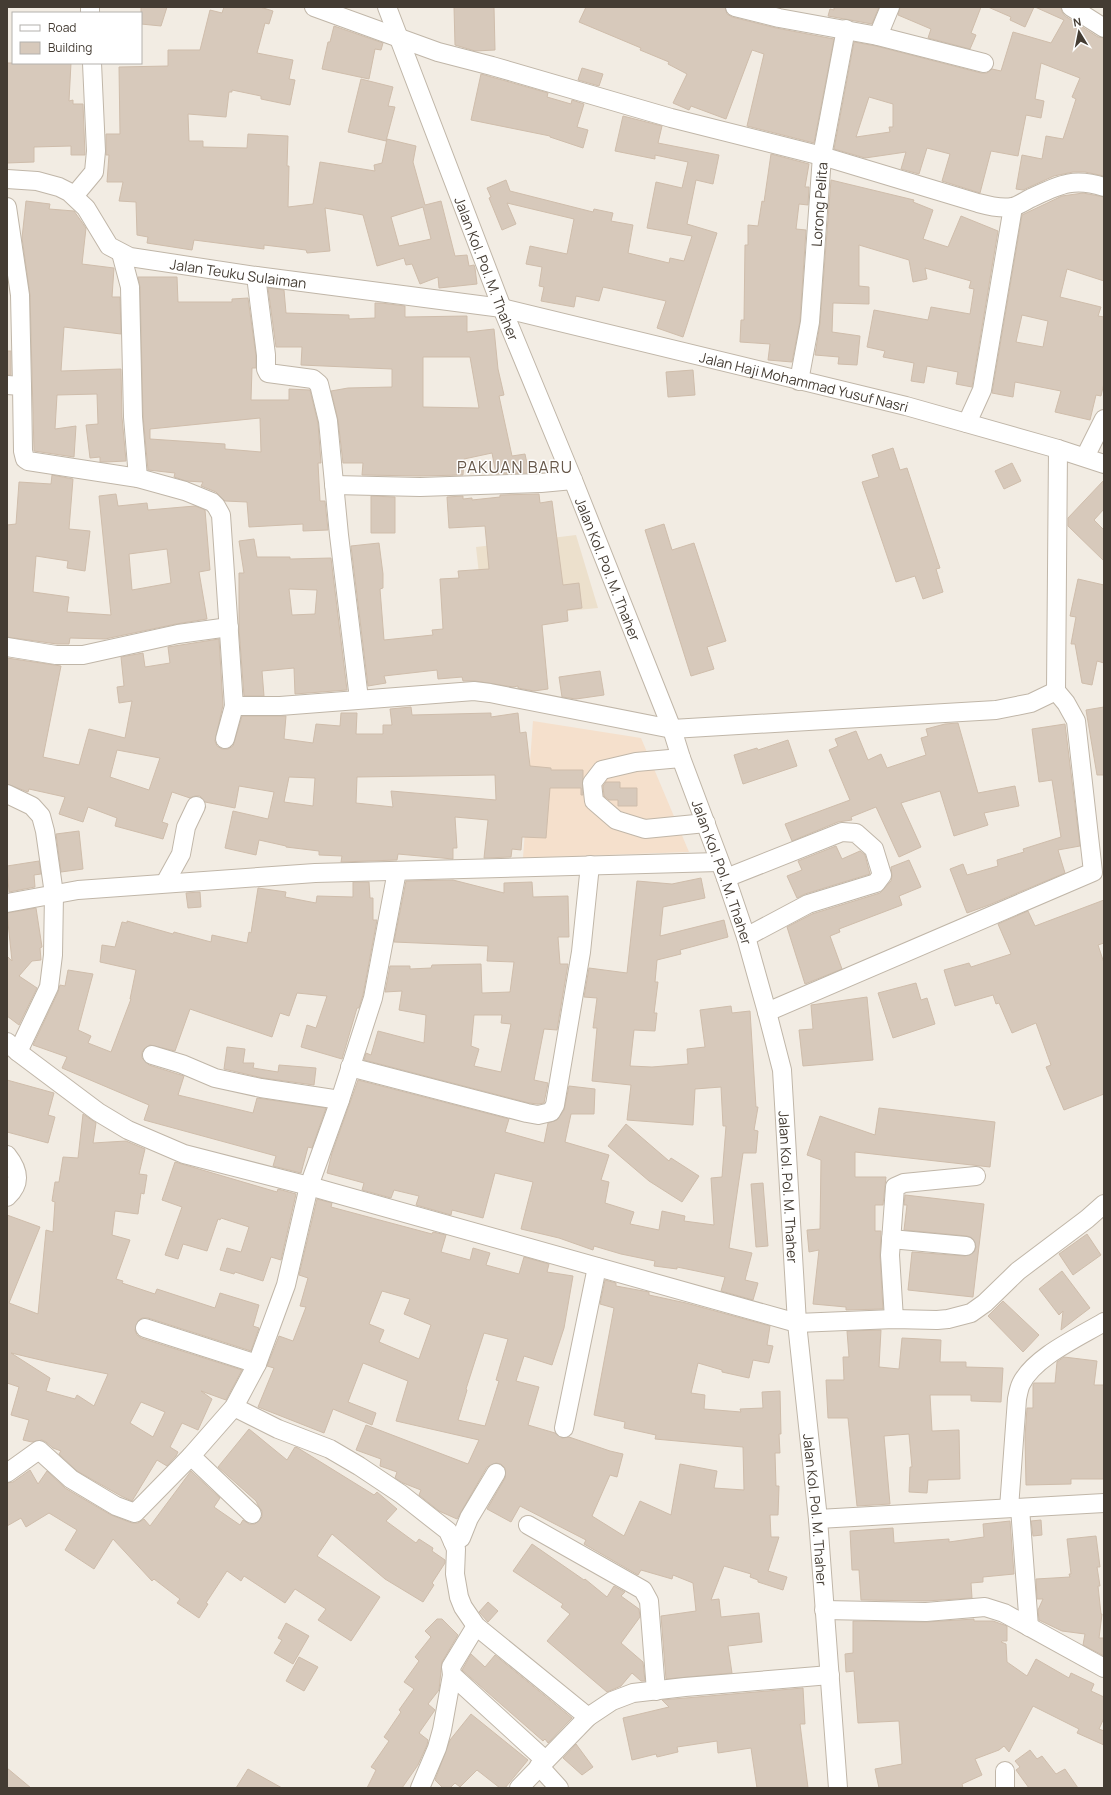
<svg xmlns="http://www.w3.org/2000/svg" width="1111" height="1795" font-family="Manrope,sans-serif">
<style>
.commercial{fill:#f5e0cc}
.education{fill:#ece0cc}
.building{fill:#d7c9bb;stroke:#cfbdab;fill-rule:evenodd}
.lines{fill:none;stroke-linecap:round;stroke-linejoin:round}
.minor-casing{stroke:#c0b6a8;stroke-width:20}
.minor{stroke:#fff;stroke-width:18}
.labels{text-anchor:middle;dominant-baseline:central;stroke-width:3;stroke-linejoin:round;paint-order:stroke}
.street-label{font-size:14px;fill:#443c33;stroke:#fff}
.quarter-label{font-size:16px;letter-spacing:1px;fill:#67584a;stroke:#fff}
</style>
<rect width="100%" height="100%" fill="#f2ece3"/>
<path class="commercial" d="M533,721L641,738L689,852L523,858Z"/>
<path class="education" d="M576,535L598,608L484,619L476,547Z"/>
<g class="building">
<path d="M141,7H167L161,26L141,24Z"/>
<path d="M224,7H260L273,11L269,24L265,23L257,53L293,60L289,79L295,80L290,105L261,99V96L232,90V92H229L226,117L188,114L189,141H203V147L247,148L248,134L288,136L287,166H289L288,207L313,204L320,162L375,171L374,165L382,163L387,139L416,146L413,162L425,205L441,201L455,256L467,255L469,266L474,265L475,268L477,284L439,288L438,277L420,284L412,264L406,265L404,258L377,266L363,215L325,208L330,251L307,253L306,250L264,245V249L194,240L192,250L147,243L148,237L137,235L136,202L119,201L123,182H107L109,155H106V134H120L119,67L168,66V50H200L210,10L222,13ZM423,207L431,239L399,246L391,217Z"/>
<path d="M454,7H494L495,50L475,51L455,45Z"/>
<path d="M586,7H725L727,14L732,17L776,28L834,39L814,143L747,126L764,54L752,50L726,119L691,106L689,110L673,103L687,74L668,64L669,62L640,50L641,48L579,22Z"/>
<path d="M834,7H879L872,24L828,16L830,9L834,10Z"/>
<path d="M900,7H981L971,33L976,35L970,49L928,38L931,29L898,15Z"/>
<path d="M988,7H1034L1025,27L1010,20L1011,17Z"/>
<path d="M1035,7H1061L1062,12L1065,16L1098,37L1104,38V176L1085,172H1073L1054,176L1023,190L1016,189L1022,155L1042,159L1046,136L1063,139L1076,99L1072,97L1080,78L1041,63L1035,99L1044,101L1041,118L1026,115L1018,156L991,151L980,193L942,181L950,154L927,148L919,174L901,169L906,152L865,158L834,149L854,42L876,46L981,73H987L992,69L1001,71L1013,32L1051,43L1064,20ZM869,97L893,104V127H889L890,132L856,137Z"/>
<path d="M334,26L383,43L381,50L375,49L369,79L322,69L328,42H330Z"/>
<path d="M7,63H71L69,101L73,100V104H83L85,155H71V146L34,147V162L7,163Z"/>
<path d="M582,68L603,74L599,86L578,80Z"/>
<path d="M481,74L548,93L547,97L571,104L572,100L584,104L577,127L588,130L583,148L550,137V136L471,120Z"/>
<path d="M361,79L393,87L388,106L395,107L386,141L348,132Z"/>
<path d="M623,116L662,126L658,143L719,155L713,184L696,180L687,224L717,233L683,337L657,328L666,301L603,287L599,301L576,296L574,307L541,301L544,287L539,286L542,267L526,264L530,246L567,254L574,219L507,203L516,224L502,230L489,198L491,197L487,188L506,180L510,191L593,212L594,209L613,213L611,221L633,225L628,253L669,263L670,258L684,261L692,236L647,228L656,182L682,188L688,162L655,155V159L615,151Z"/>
<path d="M771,154L809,164L805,187H809L808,205L799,204L796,229L806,230L800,321L792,362L768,360L770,344L740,342L741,320H744L745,245H748V225L758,226L762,201L764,202Z"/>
<path d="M831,180L914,200L913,202L933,210L923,239L948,247L961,216L998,231L972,387L956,384L958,372L927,366L924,383L911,381L914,363L883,357L885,351L867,347L874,310L928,320L931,307L970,314L974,289L969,288L971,281L925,268L927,279L913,282L909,260L859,245V286L869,287V304L833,303L832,332L860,336L857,365L838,364L839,357L815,355L820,323Z"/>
<path d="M1083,193L1104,197V281L1067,269L1060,297L1101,307L1098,316L1104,317V383L1101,396L1096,395L1090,420L1055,412L1061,391L1015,382L1013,397L992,393L1022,215L1062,196ZM1022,315L1048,321L1043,347L1016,342Z"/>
<path d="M26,201L50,204L49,209L74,211L86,228L82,264L114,268L112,297H120L121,334L64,327L61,371L121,369L122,417L126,461L106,462H100V457L90,458L86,425L98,424L97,394L57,395L55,429L76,426L74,457L34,451L30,295L22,238Z"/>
<path d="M138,277H177L178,302H232V299L248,298L256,356V368H252L251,400H289V389L310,390L318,423L321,463H318L320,501H325L328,530L303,531V524L249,527L247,502L225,501L216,492L201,486L203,482L186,481L174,477L175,473L148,470L143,416L140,287ZM260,418L261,452L225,449V444L150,439V429Z"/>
<path d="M268,288L284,290L286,313L349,315V319L375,318V303H381L405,306V317L467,316V332L494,329L498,369L504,395L499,396L512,456L525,454L529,473L496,474L492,453L464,459L463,475L420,476L362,475L363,463H343L338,420L331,391L348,388L392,387V369L301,365L302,347H276ZM423,357H470L479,408L423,407Z"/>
<rect x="7" y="351" width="4" height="24"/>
<path d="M693,370L695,395L668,397L666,372Z"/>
<path d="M893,448L900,470L907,468L940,568L936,569L943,592L923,599L915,576L896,582L862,482L879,477L872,455Z"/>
<path d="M1012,463L1021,481L1004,489L995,471Z"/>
<path d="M52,475L73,479L69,529L90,531L85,571L67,568L68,561L36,556L33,592L69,597L67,612L111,615L99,496L116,494L118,506L147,503L148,510L195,506L205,510L210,570L199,572L207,619L176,624L105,639L70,638L69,644H57L7,637V525L16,524L19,482L51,484ZM167,549L171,583L132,590L129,554Z"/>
<path d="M1104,480V509L1094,520L1104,530V561L1068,526V518Z"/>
<path d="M539,494L540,503L552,501L563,585L579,583L582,608L567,610L568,621L542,625L548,689L534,691L518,688V686L513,687L475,681H463L462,677L438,679L437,670L384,676L386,683L368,686L351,546L379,543L383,574V588L380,589L384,640L433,635L432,630L443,629L440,579L459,578L458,571L489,569L485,526L449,528L447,497L463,496V499L472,498V500L500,497V495Z"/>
<path d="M371,496L395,497V533H371Z"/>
<path d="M664,524L672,550L694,543L726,641L707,647L714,669L691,676L645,530Z"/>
<path d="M254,539L257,557H290V559L331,558L347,690L295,694L294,668L262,671L264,696H244L239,629V573H244L239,541ZM289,589L317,590L315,614L292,615Z"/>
<path d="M1078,579L1104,585V663L1097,661L1092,685L1082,683L1075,644H1071L1076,617L1070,616Z"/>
<path d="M219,639L223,705L215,741L217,746L222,749H228L233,746L242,716H286L284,739L313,743L316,724L340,726L341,713H357L356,734H383V725H392L390,709L411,707L412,715L491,713V717L518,713L520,733L526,732L530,766L551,768V770H583V795H581V788H550L546,838L522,837L521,850L512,849L511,857L484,858L488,820L455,817L457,848H453V859L398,854L397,860L341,862L342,856L319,855V851L286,847V846L259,840L256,855L225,848L233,811L268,819L274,792L239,786L235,808L205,802L200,796H195L190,798L172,792L162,822L168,824L163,839L115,826L117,818L88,807L83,822L59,814L65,797L29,789L28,792L7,784V658L61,666L43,757L79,765L89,729L125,738L132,701L119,703L117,687L124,686L121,657L143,653L145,667L170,663L168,647ZM117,750L160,758L149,790L110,777ZM495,775L496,800L391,791L393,807L356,803L357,777ZM289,777L315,778L313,806L284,802Z"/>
<path d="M600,671L604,695L576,699L562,697L559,677Z"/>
<path d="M1104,707V775H1097L1086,710Z"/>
<path d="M958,723L978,793L1015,786L1019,806L984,813L988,825L954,836L940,791L901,803L921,847L899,857L876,807L851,817L852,820L838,822L792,841L785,824L850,800L829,750L838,746L835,739L856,731L868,760L881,754L887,768L926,755L921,738L928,736L926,729L945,724Z"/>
<path d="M1065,724L1080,846L1058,850L1065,873L989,905L967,913L950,869L963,864L967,875L998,866L997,860L1024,852L1023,849L1061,837L1052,780L1039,782L1032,729Z"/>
<path d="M788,740L797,766L743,784L734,755L757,748L758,750Z"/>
<path d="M606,782H620V788H637V806H618V800H609L604,796L603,786Z"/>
<path d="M79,831L83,869L61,872L56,834Z"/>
<path d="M836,846L842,859L860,851L865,855L870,874L805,894L797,898L787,876L802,870L798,861Z"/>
<path d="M909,860L921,887L899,896L902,905L839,929L840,932L830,936L842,969L805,984L787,927L812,914L880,893L891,881L892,876L891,867Z"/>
<path d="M39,861L41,874L34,875L35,887L9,892L7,866Z"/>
<path d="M701,878L705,898L663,907L660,936L724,920L728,937L680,950L681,954L657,960L655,982H658L654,1013H657L655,1031L634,1030L630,1066L652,1067L688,1064L687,1049L705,1047L700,1010L731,1006L732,1013L750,1011L756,1107H758L754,1130L758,1131L756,1153H743L729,1248L752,1253L745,1280L758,1283L753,1300L721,1291L725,1277L677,1267V1269L654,1266L655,1261L621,1254L594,1246L593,1250L559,1238L521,1229L533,1182L495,1173L483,1218L452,1210L451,1215L416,1205L419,1196L394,1190L391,1198L362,1190L364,1183L327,1173L332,1153L358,1080L509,1119L505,1132L544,1143L548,1123L557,1120L564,1110L569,1086L595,1089L594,1114H571L565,1142L609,1155L601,1180L609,1182L605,1203L634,1212L630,1224L659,1230L662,1211L685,1216L684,1221L714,1225L711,1178L722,1177L726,1126H723L721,1087L695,1089L693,1125L627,1120L631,1085L592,1081L597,1028H593L597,998L584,997L589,968L627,973L637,881L672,884Z"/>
<path d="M453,880L504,893V883L532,882L533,897L568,896L569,937H558L560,964H568L557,1030L544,1029L534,1080L548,1083L544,1103L538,1104L529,1103L364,1060L366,1053L371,1055L378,1031L424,1043L426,1015L399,1010L402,991L385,992L390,966H410V969L431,968L432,965L481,964L482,993L510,992L514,962L487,961L488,946L394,942L406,881ZM474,1015H502L501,1023L511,1024L501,1072L474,1066L479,1049L471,1046Z"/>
<path d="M353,882H369L370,898H373V920H377L363,995L359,1008H357L342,1059L301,1047L307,1025L316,1028L327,996L297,993L289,1016L280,1013L272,1037L190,1009L175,1051L150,1045L145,1048L142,1052V1058L149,1065L184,1076L178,1095L253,1113L257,1098L326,1108L312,1148L308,1147L301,1173L273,1166L276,1156L144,1120L149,1105L62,1068L67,1057L33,1045L58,992L60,985L65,986L68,970L93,974L78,1030L91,1036L88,1043L111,1052L131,999H130L136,970L100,962L102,945L115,947L122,922L127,923V921L173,934L174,932L211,942L212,935L247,943L249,932L251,933L258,888L286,892L285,897L316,903L317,896L353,897Z"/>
<path d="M200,892L201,907L188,908L186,893Z"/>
<path d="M1104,900V943L1098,945L1104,963V1094L1064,1110L1046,1067L1051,1065L1036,1023L1012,1033L999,1003L996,1004L993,995L955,1006L944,970L969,963L971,967L1011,954L998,924L1028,911L1035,926Z"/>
<path d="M36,908L42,947L40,948L41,960L32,961L19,976L37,988L19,1025L7,1016V956L12,961L7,913Z"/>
<path d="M916,983L921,1000L927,998L935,1024L893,1038L878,993Z"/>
<path d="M867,997L873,1060L803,1066L799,1030L813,1029L811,1005Z"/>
<path d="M227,1047L245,1049L243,1063H254L253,1068L278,1072L279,1065L316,1068L314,1085L263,1078L224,1069Z"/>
<path d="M7,1080L54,1093L48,1115L55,1117L48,1143L7,1132Z"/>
<path d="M879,1108L995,1122L990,1167L855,1152V1177H886L883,1205H875V1231H881L880,1256L883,1309L846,1310V1307L813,1304L819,1250L809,1252L807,1230L820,1229L821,1160L807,1155L820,1116L875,1135Z"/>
<path d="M83,1114L96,1123L93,1143L126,1141L145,1149L139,1174L147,1175L144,1194L141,1193L138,1214L115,1211L112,1235L130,1240L116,1279L123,1281L122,1283L155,1294L157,1289L215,1308L220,1293L259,1305L253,1326L259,1328L251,1351L148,1318H142L138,1321L135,1330L137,1335L141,1338L242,1370L226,1400L201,1391L212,1399L198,1430L182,1423L170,1447L178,1452L176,1456L167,1466L157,1460L132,1501L121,1496L77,1471L59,1454L61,1451L53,1448L46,1442L42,1440L32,1442L23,1440L29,1420L11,1415L19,1387L7,1383V1215L40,1227L9,1303L38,1314L46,1230L53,1232L55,1202L52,1201L55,1182H59L63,1157L78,1158ZM11,1353L49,1362L108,1374L94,1406L77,1395L75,1399L46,1391L50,1378ZM141,1402L165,1412L153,1437L130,1423Z"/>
<path d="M626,1124L669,1161L671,1158L699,1176L682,1202L649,1181L608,1146Z"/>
<path d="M175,1162L277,1192L278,1189L296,1194L281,1260L271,1257L263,1281L235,1272L234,1274L220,1270L227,1248L241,1252L249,1227L221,1218L220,1220L218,1219L207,1251L183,1244L178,1259L165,1255L182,1207L162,1200Z"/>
<path d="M763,1183L768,1246L756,1247L751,1184Z"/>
<path d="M905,1195L984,1204L973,1297L908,1290L912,1252L965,1256L974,1252L976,1247L972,1238L967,1236L904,1230L907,1205H904Z"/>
<path d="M317,1199L332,1203L331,1207L432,1234L433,1232L446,1235L441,1252L470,1260L473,1248L490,1253L486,1265L519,1274L524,1257L549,1264L547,1272L573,1276L564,1328L552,1365L524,1356L516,1381L539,1387L528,1425L555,1433L562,1438L569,1437L610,1451L623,1454L617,1477L610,1475L592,1516L624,1536L640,1501L671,1515L680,1464L717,1471L714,1488L744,1490L743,1447L655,1439L656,1435L624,1428L625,1422L594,1415L614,1308L600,1304L605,1280L616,1283V1286L649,1292V1295L686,1303L770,1326L767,1345L773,1346L769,1363L753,1360L749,1378L722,1372V1370L698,1363L691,1393L705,1395L704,1409L741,1412L740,1409L763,1408L762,1392L780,1391L781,1434H779L780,1453H775L776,1486H779L778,1515H770L771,1537H779L768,1571L787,1577L783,1590L758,1582V1580L750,1577L751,1574L724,1566L711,1600L719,1599L721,1617L759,1613L762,1642L728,1646L732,1673L666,1679L661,1616L696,1611L693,1583L673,1575L672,1579L641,1570L638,1575L584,1544L586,1540L520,1506L511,1522L487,1509L505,1478V1468L501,1464L496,1463L487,1467L457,1519L439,1511L419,1495L421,1490L403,1483L395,1478L397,1472L380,1466L381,1459L356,1450L366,1425L468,1464L479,1440L396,1421L408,1381L363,1363L348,1402L376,1413L372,1425L333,1409L324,1433L258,1407L274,1368L267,1366L279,1336L293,1341L306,1307L300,1306L308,1278L299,1275ZM382,1291L410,1299L404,1314L431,1325L419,1359L379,1342L384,1330L369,1324ZM484,1333L508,1339L496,1380L499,1381L485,1426L458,1420L467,1390L466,1389Z"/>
<path d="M1087,1234L1101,1255L1073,1275L1059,1254Z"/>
<path d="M1062,1271L1090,1308L1061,1330L1063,1311L1059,1315L1039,1289Z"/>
<path d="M1003,1301L1039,1335L1023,1352L988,1316Z"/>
<path d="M881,1330L879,1367L899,1369L902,1338L941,1340L940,1362H966V1367L1003,1368L1001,1402L971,1401V1395H930L932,1431L959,1430L960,1479L928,1480L927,1493L909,1492L910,1467H912L909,1434L884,1436L890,1504L857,1506L848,1418H828L826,1380H844L843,1357H849L847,1331Z"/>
<path d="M1064,1357L1097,1361L1094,1385H1104V1479H1071V1484L1026,1485L1025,1437L1027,1408H1033V1385L1034,1383H1055L1057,1362Z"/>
<path d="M249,1429L287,1460L295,1447L298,1448L374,1495L377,1492L397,1509L386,1521L416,1543L419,1539L433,1548L432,1551L445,1560V1563L432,1583L434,1585L423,1602L385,1579L332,1534L317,1556L380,1597L351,1641L318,1620L326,1609L295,1589L285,1603L244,1576L241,1581L227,1571L206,1603L208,1604L199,1618L177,1603L180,1599L154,1579L152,1581L113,1539L94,1569L65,1550L77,1530L49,1513L26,1527L21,1518L7,1526V1483L13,1482L30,1470L38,1484L47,1471L65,1488L111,1515L132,1523H138L144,1519L150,1526L191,1471L220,1498L214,1507L240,1525L243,1520L249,1524H255L262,1517V1511L259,1507L256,1501L218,1467Z"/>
<path d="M1041,1520L1042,1535L1033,1536L1031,1521Z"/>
<path d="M1010,1521L1014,1574L983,1577V1582L971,1583L972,1598L926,1601L861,1600L859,1570H852L850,1531L893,1528L894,1543L949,1539V1542L984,1537L983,1524Z"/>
<path d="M1096,1536L1100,1567H1097L1100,1586H1098L1101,1614H1102L1099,1638H1104V1656L1083,1645L1085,1634L1062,1631L1039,1620L1038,1610L1043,1599H1037L1036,1579L1070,1577L1069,1574H1071L1067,1539Z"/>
<path d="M532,1544L584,1580L585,1579L607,1597L614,1586L625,1592L621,1596L639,1609L640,1617L621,1643L643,1662L645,1681H641L632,1673L621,1686L607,1692L547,1641L570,1614L561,1607L563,1604L513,1571Z"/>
<path d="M488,1602L498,1611L488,1622L479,1612Z"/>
<path d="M437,1619H442L458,1635L442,1662L439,1690L428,1704L435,1710L419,1733L428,1740L427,1745L418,1765L402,1788H367L376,1770L371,1767L389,1741L384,1737L401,1712L399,1710L414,1689L404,1682L419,1661L415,1657L431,1637L425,1631Z"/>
<path d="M974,1619V1621H993L1007,1626V1641H1002L1001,1642L1006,1644L1007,1662L1027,1676L1036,1659L1069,1678L1071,1673L1094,1684L1091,1691L1104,1697V1718L1099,1729L1104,1731V1745L1077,1733L1079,1729L1033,1706L1009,1752L1004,1746L999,1750L975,1759L982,1775L962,1784L963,1788H879L875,1769L902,1764L899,1721L858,1723L854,1671L846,1672L845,1654L853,1653V1621L926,1622Z"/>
<path d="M286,1623L309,1636L293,1664L274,1653L282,1640L278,1638Z"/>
<path d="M471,1654L485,1667L495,1655L572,1718L548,1743L545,1739L543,1741L462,1670Z"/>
<path d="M299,1657L318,1667L304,1691L286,1681Z"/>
<path d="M803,1688L805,1724H800L808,1788H757L751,1748L718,1753L717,1741L677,1747L678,1752L657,1757L656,1754L632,1760L623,1718L669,1707L662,1700Z"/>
<path d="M471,1714L528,1760L505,1788H500L477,1770L460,1787L455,1783L450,1788H443L435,1780L450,1740Z"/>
<path d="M576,1744L593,1767L582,1775L563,1758Z"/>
<path d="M1030,1750L1037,1759L1042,1756L1056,1774L1065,1769L1078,1788H1029L1016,1770L1020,1767L1015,1761Z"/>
<path d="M7,1768L31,1788H7Z"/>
<path d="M248,1769L282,1788H236Z"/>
</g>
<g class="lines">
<g class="minor-casing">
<g id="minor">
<path d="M90,7V13"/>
<path d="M314,7L438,52L492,66L671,118L822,156L978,203C989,206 1001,209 1012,207C1018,206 1025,201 1031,198C1059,185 1073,177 1104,187"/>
<path id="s1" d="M387,7L502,308L573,480L672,729L681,758L726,878L746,937L767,1012L782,1070L797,1323L818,1519L838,1788"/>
<path d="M735,7L779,18L878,36L984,63"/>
<path d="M1071,7L1104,28"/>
<path d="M878,36L890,7"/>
<path id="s2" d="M7,179L37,181L59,187L69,192L86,208L109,246L130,257L256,276L502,308L906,406L1058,449L1104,464"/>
<path d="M74,196L94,172L96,151L92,63"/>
<path d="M7,207L20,295L22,386"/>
<path d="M121,253L130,287L133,417L138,478"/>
<path d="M256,276L266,355V369L268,373L313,379L319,384L328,421L339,535L359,699"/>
<path id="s3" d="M799,381L810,322L822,156L846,29"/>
<path d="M7,385L22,386L23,451L25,459L28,461L138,478L185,491L212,502L216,506L221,515L234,706H280L474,691L490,693L672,729L996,710L1031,703L1056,691"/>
<path d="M967,423L982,390L1013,207"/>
<path d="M1085,457L1104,419"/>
<path d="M334,485L420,487L541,483L573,480"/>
<path d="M7,647L56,655H83L178,634L229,627"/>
<path d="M225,739L234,706"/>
<path d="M681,758L636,762L602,770L592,783L594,801L616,820L645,829L706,823"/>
<path d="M7,794L32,806L41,816L45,831L54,894L53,955L49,987L18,1052"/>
<path d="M726,878L842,832L856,833L874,849L882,875L876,883L808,904L746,937"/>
<path d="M165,883L181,854L186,827L196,806"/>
<path d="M7,903L78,890L315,873L719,862"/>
<path d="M767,1012L1093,872L1076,721L1066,703L1056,691L1058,449"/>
<path d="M7,1042L18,1052L98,1112L128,1130L184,1154L309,1186L797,1323L894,1319L937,1320L948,1319L971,1313L985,1303L1018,1271L1087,1219L1104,1204"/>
<path d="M152,1055L182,1064L215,1078L261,1088L340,1100"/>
<path d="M350,1067L527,1113L538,1115L551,1112L555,1105L581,952L590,865"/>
<path d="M7,1155C19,1170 22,1183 7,1197"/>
<path d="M891,1239L966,1246"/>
<path d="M894,1319L890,1255L895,1187L904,1183L976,1176"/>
<path d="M145,1328L257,1364"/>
<path d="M234,1407L278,1429L330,1449L359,1466L401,1494L448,1531L456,1549L455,1574L459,1597L463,1607L476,1626L588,1717L519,1788"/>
<path d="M564,1428L597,1267"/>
<path d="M7,1473L39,1450L71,1479L116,1506L135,1513L191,1456"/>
<path d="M1009,1508L1017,1399C1018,1394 1019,1388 1021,1384C1034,1357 1079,1337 1104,1322"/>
<path d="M1020,1508L1029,1627"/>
<path d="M252,1514L191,1456L234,1407L257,1364L286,1285L309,1186L340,1100L373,998L397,871"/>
<path d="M818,1519L1104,1503"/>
<path d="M528,1525L643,1590L649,1601L656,1691"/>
<path d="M453,1542L461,1538L469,1518L496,1473"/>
<path d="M824,1610L926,1612L985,1607L1004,1613L1104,1668"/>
<path d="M476,1626L451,1667L452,1675L545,1760"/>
<path d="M588,1717L612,1701L633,1693L685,1687L830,1675"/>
<path d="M539,1766L559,1788"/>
<path d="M420,1788L437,1748L442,1730L452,1675"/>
<path d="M1005,1788V1771"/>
</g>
</g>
<use href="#minor" class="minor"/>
</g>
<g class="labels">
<g class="street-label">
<text stroke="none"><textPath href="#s3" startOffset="178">Lorong Pelita</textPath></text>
<text stroke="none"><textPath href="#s1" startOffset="280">Jalan Kol. Pol. M. Thaher</textPath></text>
<text stroke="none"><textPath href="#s2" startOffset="265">Jalan Teuku Sulaiman</textPath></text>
<text stroke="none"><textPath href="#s2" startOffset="842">Jalan Haji Mohammad Yusuf Nasri</textPath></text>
<text stroke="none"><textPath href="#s1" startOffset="604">Jalan Kol. Pol. M. Thaher</textPath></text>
<text stroke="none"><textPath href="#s1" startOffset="928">Jalan Kol. Pol. M. Thaher</textPath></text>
<text stroke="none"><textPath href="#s1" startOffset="1252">Jalan Kol. Pol. M. Thaher</textPath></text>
<text stroke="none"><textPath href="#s1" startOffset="1576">Jalan Kol. Pol. M. Thaher</textPath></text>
</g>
<g class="quarter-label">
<text x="515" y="467">PAKUAN BARU</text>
</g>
</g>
<rect width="1111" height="1795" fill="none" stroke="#443c33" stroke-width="16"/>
<rect x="12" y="12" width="130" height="52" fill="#ffffff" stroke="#b4b1ad"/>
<rect x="20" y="25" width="20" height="6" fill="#ffffff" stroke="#b4b1ad"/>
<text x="48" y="32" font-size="12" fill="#443c33">Road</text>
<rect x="20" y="42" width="20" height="12" fill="#d7c9bb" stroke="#b4b1ad"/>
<text x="48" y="52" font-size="12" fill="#443c33">Building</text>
<g transform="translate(1079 32) rotate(350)" stroke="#ffffff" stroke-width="3" paint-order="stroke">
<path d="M0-3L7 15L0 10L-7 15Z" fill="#443c33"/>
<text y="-6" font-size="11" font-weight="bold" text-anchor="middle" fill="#443c33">N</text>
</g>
</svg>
